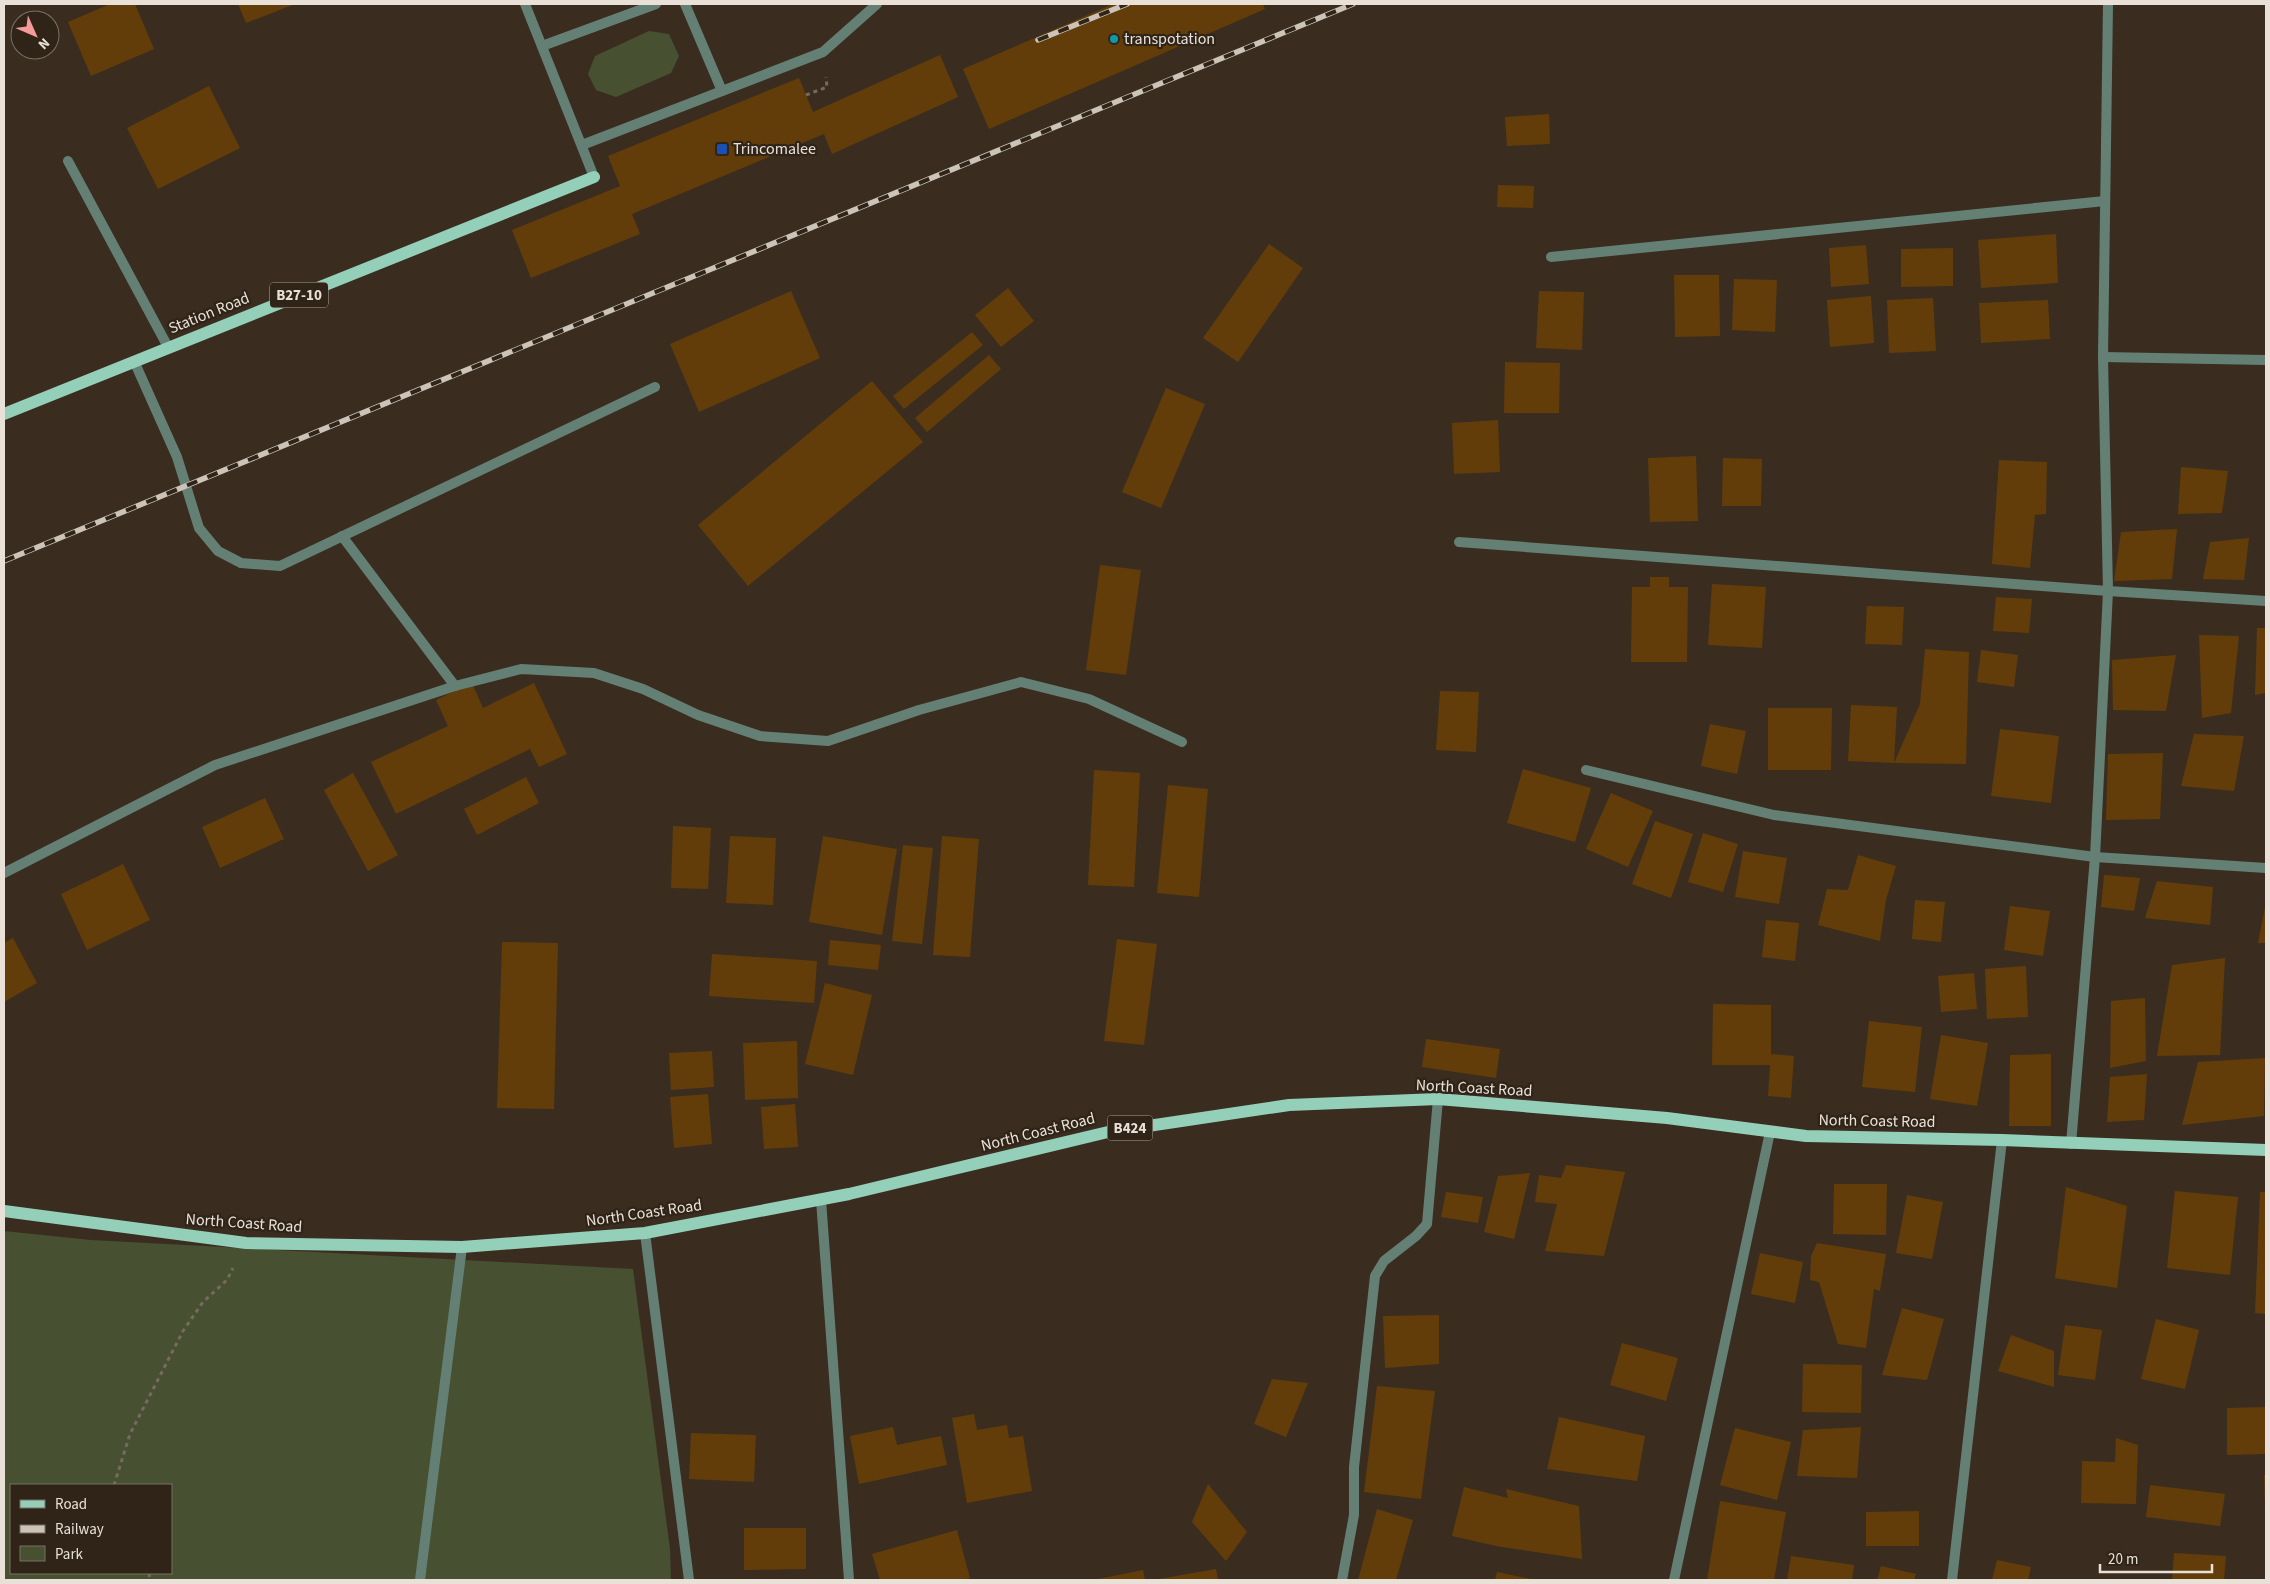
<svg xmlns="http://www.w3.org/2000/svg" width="2270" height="1584" font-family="'Source Sans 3',sans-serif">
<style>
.green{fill:#475030;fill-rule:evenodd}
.building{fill:#623d09}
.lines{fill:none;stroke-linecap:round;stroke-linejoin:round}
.path{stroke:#766b5f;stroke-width:3;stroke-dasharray:4 4;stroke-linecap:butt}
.service{stroke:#648075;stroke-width:10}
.minor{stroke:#648075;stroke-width:10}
.primary{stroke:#94d0b9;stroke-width:12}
.rail-casing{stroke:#ccc3b9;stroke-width:5.5}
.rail{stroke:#2f2417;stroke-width:4;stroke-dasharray:11;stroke-linecap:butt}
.culture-dot{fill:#0f9aa8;stroke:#2f2417;stroke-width:2}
.transit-dot{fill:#1a4fb4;stroke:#2f2417;stroke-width:2}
.labels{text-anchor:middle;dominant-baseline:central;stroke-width:4.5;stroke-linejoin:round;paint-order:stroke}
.shield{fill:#2f2417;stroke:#b1a89e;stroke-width:1}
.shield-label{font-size:15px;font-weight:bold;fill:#e9e1d8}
.poi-label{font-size:16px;fill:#e9e1d8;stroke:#2f2417;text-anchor:start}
.street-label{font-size:16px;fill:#e9e1d8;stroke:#2f2417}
</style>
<rect width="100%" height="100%" fill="#3a2d20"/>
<g class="green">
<path d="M649,31L669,34L679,56L671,73L616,97L596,90L588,74L595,56Z"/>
<path d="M4,1231L91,1240L633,1269L670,1549L671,1580H4ZM11,1485H171V1573H11Z"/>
</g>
<g class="building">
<path d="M110,4H135L154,49L91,76L68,22Z"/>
<path d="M238,4H295L246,23Z"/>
<path d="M1113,4H1263L1265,9L989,129L963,69Z"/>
<path d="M940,55L958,97L832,154L824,134L632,214L640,234L531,278L512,230L620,186L608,156L799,78L813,112Z"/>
<path d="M209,86L240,148L158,189L127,128Z"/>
<path d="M1549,114L1550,144L1507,146L1505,117Z"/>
<path d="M1498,185L1534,186L1533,208L1497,207Z"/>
<path d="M2056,234L2058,283L1981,288L1978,240Z"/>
<path d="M1269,244L1303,268L1238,362L1203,338Z"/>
<path d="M1866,245L1869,284L1831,287L1829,248Z"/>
<path d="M1953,248V286L1901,287V249Z"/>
<path d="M1674,275H1719L1720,336L1675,337Z"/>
<path d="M1734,279L1777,280L1775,332L1732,330Z"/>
<path d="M1008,288L1034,321L1001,347L975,315Z"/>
<path d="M791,291L820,358L699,412L670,344Z"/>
<path d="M1539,291L1584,292L1582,350L1536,348Z"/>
<path d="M1871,296L1874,343L1830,347L1827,300Z"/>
<path d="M1933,298L1936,351L1889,353L1887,300Z"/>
<path d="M2048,300L2050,339L1981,343L1979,303Z"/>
<path d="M972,332L983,345L904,409L893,396Z"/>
<path d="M989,355L1001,369L927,432L915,418Z"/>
<path d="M1505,362L1560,363L1559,413H1504Z"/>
<path d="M872,381L923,442L748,586L698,525Z"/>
<path d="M1166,388L1205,404L1161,508L1122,492Z"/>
<path d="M1498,420L1500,472L1454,474L1452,423Z"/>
<path d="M1696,456L1698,521L1650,522L1648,458Z"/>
<path d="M1723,458L1762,459L1761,506H1722Z"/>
<path d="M1999,460L2047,462L2046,514L2035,515L2030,568L1992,564Z"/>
<path d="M2181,467L2228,471L2222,513L2178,514Z"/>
<path d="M2177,529L2172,579L2114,581L2121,532Z"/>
<path d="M2249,538L2244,580L2203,579L2210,542Z"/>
<path d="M1100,565L1141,570L1126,675L1086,670Z"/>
<path d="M1650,577H1669V587H1688L1687,662H1631L1632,587H1650Z"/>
<path d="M1712,584L1766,587L1762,648L1708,645Z"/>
<path d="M1996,597L2032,599L2029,633L1993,631Z"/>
<path d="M1867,606L1904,607L1902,645L1865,644Z"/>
<path d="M2257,628H2266V693L2255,695Z"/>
<path d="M2199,635L2239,636L2231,713L2202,718Z"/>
<path d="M1925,649L1969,652L1966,764L1894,763L1848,761L1851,705L1897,707L1894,763L1920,704Z"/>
<path d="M1981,650L2018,655L2014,687L1977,682Z"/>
<path d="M2176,655L2166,711L2113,710L2112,660Z"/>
<path d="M472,683L483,708L534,683L567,754L539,767L530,749L396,814L371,762L448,726L436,700Z"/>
<path d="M1440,691L1479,692L1476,752L1436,750Z"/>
<path d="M1768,708H1832L1831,770H1768Z"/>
<path d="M1710,724L1746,731L1737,774L1701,766Z"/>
<path d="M2000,729L2059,736L2051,803L1991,796Z"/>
<path d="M2194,734L2244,736L2234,791L2181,786Z"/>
<path d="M2163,753L2160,819L2106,820L2108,754Z"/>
<path d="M1523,769L1591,788L1575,842L1507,823Z"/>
<path d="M1094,770L1140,773L1134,887L1088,885Z"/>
<path d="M353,773L398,855L368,871L324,790Z"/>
<path d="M526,777L539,803L477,835L464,809Z"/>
<path d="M1168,785L1208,789L1199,897L1157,893Z"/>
<path d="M1611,793L1653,811L1628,867L1586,849Z"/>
<path d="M265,798L284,839L220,868L202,827Z"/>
<path d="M1655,821L1693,834L1671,898L1632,884Z"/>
<path d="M673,826L711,828L708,889L671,888Z"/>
<path d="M1703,833L1738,844L1723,892L1688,882Z"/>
<path d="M730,836L776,838L773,905L726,903Z"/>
<path d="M823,836L897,849L882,935L809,922Z"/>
<path d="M942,836L979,839L970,957L933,955Z"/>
<path d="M903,845L933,848L922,944L892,941Z"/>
<path d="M1743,851L1787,858L1779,904L1735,897Z"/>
<path d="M1858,855L1896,866L1886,900L1880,941L1818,925L1827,889L1848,890Z"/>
<path d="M123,864L150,920L87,950L61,894Z"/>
<path d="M2104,875L2140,878L2134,911L2101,907Z"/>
<path d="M2157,881L2213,887L2210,925L2145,918Z"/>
<path d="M1915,900L1945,902L1941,942L1912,939Z"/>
<path d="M2010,906L2050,911L2043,956L2004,950Z"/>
<path d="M2265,907L2266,943H2258Z"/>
<path d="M1766,920L1799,923L1795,961L1762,957Z"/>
<path d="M13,938L37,983L4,1002V943Z"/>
<path d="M1117,939L1157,944L1144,1045L1104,1041Z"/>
<path d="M830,940L881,945L878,970L828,965Z"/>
<path d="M502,942L558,943L554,1109L497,1108Z"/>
<path d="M712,954L817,961L814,1003L709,996Z"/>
<path d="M2225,958L2220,1055L2157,1056L2172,965Z"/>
<path d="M2026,966L2028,1017L1987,1019L1985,969Z"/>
<path d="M1974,973L1977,1009L1941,1012L1938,976Z"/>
<path d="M825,983L872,995L853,1075L805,1064Z"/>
<path d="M2145,998L2146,1061L2110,1068L2111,1001Z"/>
<path d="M1713,1004L1771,1005V1054L1794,1056L1791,1098L1768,1096L1770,1065H1712Z"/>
<path d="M1869,1021L1922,1027L1915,1092L1862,1087Z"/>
<path d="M1941,1035L1988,1043L1977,1106L1930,1099Z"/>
<path d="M1426,1039L1500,1049L1496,1078L1422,1067Z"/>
<path d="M797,1041L798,1098L745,1100L743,1043Z"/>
<path d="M712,1051L714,1087L671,1090L669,1053Z"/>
<path d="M2051,1054V1126H2009L2010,1055Z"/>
<path d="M2265,1058L2264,1116L2182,1125L2198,1062Z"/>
<path d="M2147,1074L2144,1120L2107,1122L2110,1077Z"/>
<path d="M708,1094L712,1144L674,1148L670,1097Z"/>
<path d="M795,1104L798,1147L764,1149L761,1107Z"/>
<path d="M1566,1165L1625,1172L1604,1256L1545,1251L1557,1204L1535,1202L1539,1175L1561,1178Z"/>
<path d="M1530,1173L1514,1239L1484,1232L1498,1176Z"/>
<path d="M1834,1184H1887L1886,1235L1833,1234Z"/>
<path d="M2066,1187L2127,1206L2117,1288L2055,1278Z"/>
<path d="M2175,1191L2238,1197L2230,1275L2167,1268Z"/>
<path d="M1446,1192L1483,1197L1478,1223L1441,1217Z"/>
<path d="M2260,1192H2266V1314L2255,1313Z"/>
<path d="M1907,1195L1943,1202L1932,1259L1896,1253Z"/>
<path d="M1817,1243L1886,1254L1880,1291L1874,1289L1866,1348L1838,1344L1819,1282L1810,1280L1811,1256Z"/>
<path d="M1760,1253L1803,1262L1795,1303L1751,1294Z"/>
<path d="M1902,1308L1944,1319L1927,1380L1882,1375Z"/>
<path d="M1439,1315V1364L1385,1368L1383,1316Z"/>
<path d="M2156,1319L2199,1330L2185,1389L2141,1379Z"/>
<path d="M2065,1325L2102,1330L2095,1380L2058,1375Z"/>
<path d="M2011,1335L2054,1351V1387L1998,1371Z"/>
<path d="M1622,1343L1678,1358L1666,1401L1610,1385Z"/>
<path d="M1803,1364L1862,1365L1861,1413L1802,1412Z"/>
<path d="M1272,1379L1308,1383L1286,1437L1254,1424Z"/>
<path d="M1377,1386L1435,1391L1421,1499L1364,1492Z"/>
<path d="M2266,1407V1454L2227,1455V1408Z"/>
<path d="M974,1414L977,1430L1007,1425L1009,1438L1023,1436L1032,1491L967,1503L952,1418Z"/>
<path d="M1559,1417L1645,1436L1637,1481L1547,1469Z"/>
<path d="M893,1427L897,1445L941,1436L947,1465L859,1484L850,1436Z"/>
<path d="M1861,1427L1857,1478L1797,1476L1803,1430Z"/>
<path d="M1735,1428L1791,1442L1777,1500L1720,1485Z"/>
<path d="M691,1433L756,1435L754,1482L689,1479Z"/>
<path d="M2116,1438L2138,1445L2136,1504L2081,1503L2082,1461L2115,1462Z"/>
<path d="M2264,1475H2266V1506H2265Z"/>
<path d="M1208,1484L1247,1532L1226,1561L1192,1522Z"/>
<path d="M2150,1485L2225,1494L2220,1526L2146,1517Z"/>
<path d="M1464,1487L1508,1498L1506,1489L1579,1506L1582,1559L1496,1546L1452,1536Z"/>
<path d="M1720,1501L1786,1512L1774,1580H1707Z"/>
<path d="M1377,1509L1413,1520L1396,1580H1358Z"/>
<path d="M1919,1511V1546H1866V1512Z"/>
<path d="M744,1528H806V1569L744,1570Z"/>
<path d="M957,1530L970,1578L962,1580H880L872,1554Z"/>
<path d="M2174,1553L2226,1556L2224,1580H2172Z"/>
<path d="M1791,1556L1854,1565L1852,1580H1787Z"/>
<path d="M1997,1560L2031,1567L2028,1580H1992Z"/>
<path d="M1881,1566L1916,1574L1914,1580H1877Z"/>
<path d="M1216,1569L1218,1580H1159V1579Z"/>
<path d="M1143,1570L1145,1580H1099L1098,1579Z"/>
<path d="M1497,1572L1531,1579V1580H1495Z"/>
</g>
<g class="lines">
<g class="path">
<path d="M806,95L827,87L826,77"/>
<path d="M114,1485L130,1434L183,1331L203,1302L227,1280L233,1268"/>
<path d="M149,1573L150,1580"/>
</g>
<g class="service">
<path d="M68,161L168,347"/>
<path d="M134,361L177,457L199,528L218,551L241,563L280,566L655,387"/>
<path d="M342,536L455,686"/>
<path d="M4,873L215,765L455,686L521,669L594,673L643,689L698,715L760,736L828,741L919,710L1021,682L1089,699L1182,742"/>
<path d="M645,1233L689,1580"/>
<path d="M420,1580L462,1247"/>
</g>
<g class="minor">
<path d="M525,4L594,177"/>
<path d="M685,4L722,91"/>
<path d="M542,46L656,4"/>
<path d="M582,145L823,52L877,4"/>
<path d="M1551,257L2105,201"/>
<path d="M2103,357L2266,360"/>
<path d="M1459,542L2108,591L2266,601"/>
<path d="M1586,770L1774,815L2095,857L2266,868"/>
<path d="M2071,1144L2095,857L2108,591L2103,357L2108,4"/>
<path d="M821,1200L849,1580"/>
<path d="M1342,1580L1354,1515V1467L1375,1276L1384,1261L1416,1236L1427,1224L1438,1099"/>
<path d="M1674,1580L1770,1132"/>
<path d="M1952,1580L2002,1140"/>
</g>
<g class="primary">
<path d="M4,414L594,177"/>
<path d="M4,1211L246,1243L462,1247L645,1233L849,1194L1108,1132L1289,1105L1438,1099L1667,1118L1806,1136L2002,1140L2266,1150"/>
</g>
<g class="rail-casing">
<g id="rail">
<path d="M1038,40L1127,4"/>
<path d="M4,561L1353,4"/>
</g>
</g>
<use href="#rail" class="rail"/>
</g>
<circle class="culture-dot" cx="1114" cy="39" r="5"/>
<rect class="transit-dot" x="716" y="143" width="12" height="12" rx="2.5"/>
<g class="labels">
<g class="shield">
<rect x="270" y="282.5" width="58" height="25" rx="4"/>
<rect x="1107.5" y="1115.5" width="45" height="25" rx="4"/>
</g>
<g class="shield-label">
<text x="299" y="295">B27-10</text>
<text x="1130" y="1128">B424</text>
</g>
<g class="poi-label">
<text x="1124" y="39">transpotation</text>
<text x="733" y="149">Trincomalee</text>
</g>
<g class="street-label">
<text transform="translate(209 313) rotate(-22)">Station Road</text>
<text transform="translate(1474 1088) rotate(3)">North Coast Road</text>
<text transform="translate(1877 1121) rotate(1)">North Coast Road</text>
<text transform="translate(1038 1132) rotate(-14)">North Coast Road</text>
<text transform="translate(644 1213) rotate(-8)">North Coast Road</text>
<text transform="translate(244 1223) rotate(4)">North Coast Road</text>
</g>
</g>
<rect width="2270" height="1584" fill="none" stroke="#e9e1d8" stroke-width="10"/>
<rect x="10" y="1484" width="162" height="90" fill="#2f2417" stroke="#797064"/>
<rect x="20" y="1500" width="25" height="8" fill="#94d0b9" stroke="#797064"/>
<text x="55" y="1509" font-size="15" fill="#e9e1d8">Road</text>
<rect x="20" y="1525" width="25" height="8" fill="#ccc3b9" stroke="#797064"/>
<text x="55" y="1534" font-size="15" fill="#e9e1d8">Railway</text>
<rect x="20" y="1546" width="25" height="15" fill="#475030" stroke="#797064"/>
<text x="55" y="1559" font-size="15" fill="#e9e1d8">Park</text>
<g transform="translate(35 35) rotate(135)"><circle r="24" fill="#2f2417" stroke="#797064"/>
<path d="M0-4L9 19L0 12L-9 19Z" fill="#f59b99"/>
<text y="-8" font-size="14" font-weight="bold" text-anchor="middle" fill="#e9e1d8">N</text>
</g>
<path d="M2100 1564v8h112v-8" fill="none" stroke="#e9e1d8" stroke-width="2.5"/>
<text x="2108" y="1564" font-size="15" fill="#e9e1d8" stroke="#2f2417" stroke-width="4" paint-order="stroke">20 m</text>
</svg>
